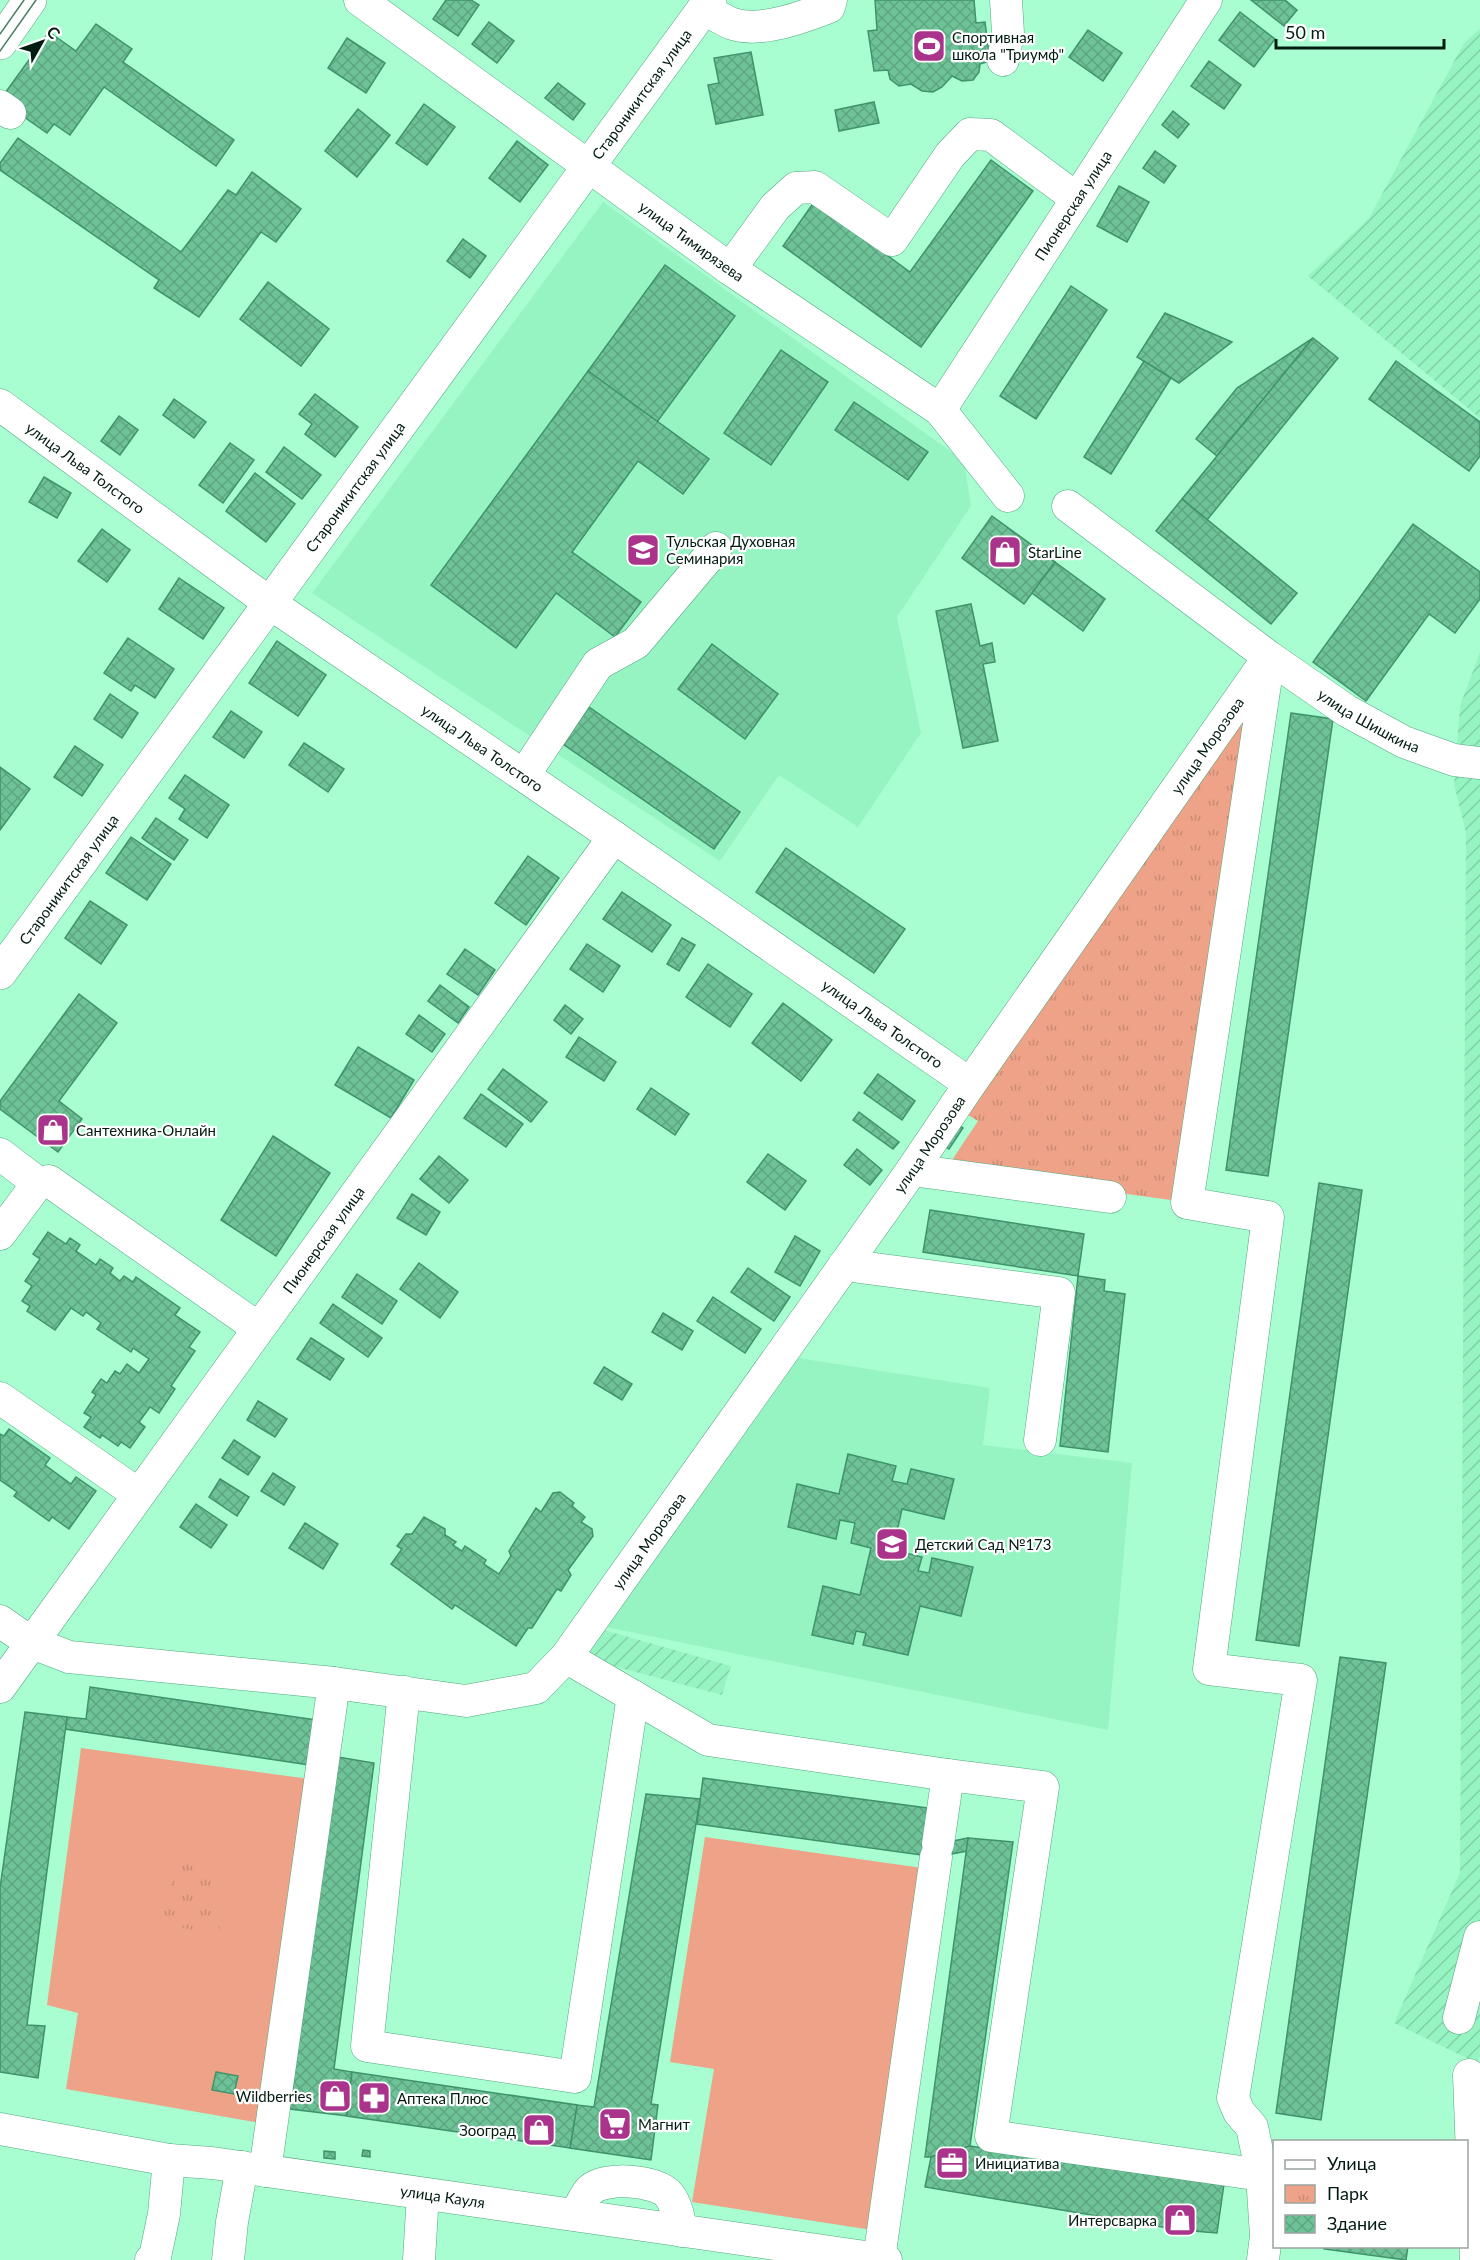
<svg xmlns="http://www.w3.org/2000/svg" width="1480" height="2260" font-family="Lato,sans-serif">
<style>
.built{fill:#96f4c3}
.industrial{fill:url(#industrial-furrows)}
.grass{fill:#eea287}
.park{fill:url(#park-tufts)}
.building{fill:url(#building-cross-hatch);stroke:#3e936b;stroke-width:1.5}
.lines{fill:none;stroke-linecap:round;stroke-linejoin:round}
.minor-casing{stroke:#53a77e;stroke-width:33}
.major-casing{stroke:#53a77e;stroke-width:34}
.minor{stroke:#fff;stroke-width:32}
.major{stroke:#fff;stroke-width:33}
.tram{stroke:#4a7f64;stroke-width:1.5}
.labels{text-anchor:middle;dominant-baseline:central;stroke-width:4.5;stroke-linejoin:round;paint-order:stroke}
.poi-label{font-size:15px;fill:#021c10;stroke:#fff;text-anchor:start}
.street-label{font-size:15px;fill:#021c10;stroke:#fff}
</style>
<defs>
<pattern id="industrial-furrows" width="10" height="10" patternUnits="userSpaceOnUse" patternTransform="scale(1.5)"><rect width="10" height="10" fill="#96f4c3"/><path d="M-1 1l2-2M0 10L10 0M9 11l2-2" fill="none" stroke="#80d1a6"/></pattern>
<pattern id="park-tufts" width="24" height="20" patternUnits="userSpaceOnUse" patternTransform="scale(1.5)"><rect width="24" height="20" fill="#eea287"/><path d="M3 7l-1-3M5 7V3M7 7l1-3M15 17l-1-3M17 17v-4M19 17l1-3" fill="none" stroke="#ca8b74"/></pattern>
<pattern id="building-cross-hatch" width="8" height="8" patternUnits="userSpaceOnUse" patternTransform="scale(1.5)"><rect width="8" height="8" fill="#6ec297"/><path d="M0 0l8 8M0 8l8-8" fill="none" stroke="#5ea681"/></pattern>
</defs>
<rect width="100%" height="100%" fill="#a8fed0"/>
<g class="built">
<path d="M603,202L964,461L971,506L897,617L921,733L858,827L779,775L720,861L312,593Z"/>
<path d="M792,1357L990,1388L983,1445L1132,1463L1108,1730L601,1626Z"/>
</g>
<g class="industrial">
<path d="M1480,29V418L1308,276L1369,218L1464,43Z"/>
<path d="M1480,652V2056L1477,2063L1394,2023L1460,1873L1466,833L1454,784L1460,706Z"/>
<path d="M600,1629L731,1666L722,1695L583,1658Z"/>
</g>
<g class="grass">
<path d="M81,1748L310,1779L261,2123L66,2089L78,2013L47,2005Z"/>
<path d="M705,1837L922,1868L872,2230L692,2202L714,2069L670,2062Z"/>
</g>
<g class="park">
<path d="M1252,695L1178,1201L946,1169L978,1121L963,1112Z"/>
<path d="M181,1860L214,1864L220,1935L158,1923Z"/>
</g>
<g class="building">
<path d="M446,0H471L479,5L458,36L433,19Z"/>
<path d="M875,0H974L976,23L985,22L990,61L980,64L979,72L973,80L962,81L952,76L942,87L933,92L922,91L911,84L899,86L890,79L888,70L874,71L868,31L877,30Z"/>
<path d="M1251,0H1285L1297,10L1284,26Z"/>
<path d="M1240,12L1275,39L1254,67L1219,40Z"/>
<path d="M489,22L514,41L497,63L472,44Z"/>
<path d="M96,24L132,49L123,62L234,140L216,166L104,87L70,135L54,124L47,133L0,100L49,32L76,51Z"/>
<path d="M1088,30L1122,53L1103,81L1069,57Z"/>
<path d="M347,38L385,63L366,93L328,68Z"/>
<path d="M751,52L763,115L716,124L708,85L719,83L714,58Z"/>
<path d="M1209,61L1241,85L1224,109L1191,86Z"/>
<path d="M558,83L585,104L573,120L545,98Z"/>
<path d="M874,102L879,123L839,131L835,110Z"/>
<path d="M424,104L455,127L427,165L396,143Z"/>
<path d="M358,109L390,135L357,177L325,151Z"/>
<path d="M1173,111L1189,124L1178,138L1162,125Z"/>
<path d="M18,138L181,252L228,190L236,195L252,172L301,209L276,242L261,232L199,317L154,288L159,280L0,170V163Z"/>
<path d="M517,141L548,165L520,202L489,178Z"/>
<path d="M1155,151L1176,166L1164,183L1143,168Z"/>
<path d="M991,160L1033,191L921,347L783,246L814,202L910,272Z"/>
<path d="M1119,186L1149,202L1127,242L1097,226Z"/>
<path d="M463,239L486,256L470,278L447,261Z"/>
<path d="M665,265L735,316L657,422L588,371Z"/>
<path d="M268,282L329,329L301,366L240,319Z"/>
<path d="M1071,286L1107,310L1036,419L1000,396Z"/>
<path d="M1165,313L1232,342L1179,383L1137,357Z"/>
<path d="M1313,338L1217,456L1196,439L1237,388Z"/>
<path d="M1313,338L1338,358L1207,520L1182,499Z"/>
<path d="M781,350L828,382L771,465L724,433Z"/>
<path d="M1144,361L1171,378L1111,474L1084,457Z"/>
<path d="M1396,361L1480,422V456L1469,471L1369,399Z"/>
<path d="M588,371L709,459L683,494L638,461L572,552L641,602L615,637L556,593L516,648L431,585Z"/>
<path d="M315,394L358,427L335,457L305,434L312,424L299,414Z"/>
<path d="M174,399L206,422L194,438L163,415Z"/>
<path d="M854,402L928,452L908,480L835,430Z"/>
<path d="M119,416L138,430L120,455L101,441Z"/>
<path d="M230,443L254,460L223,503L199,485Z"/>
<path d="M284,447L321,475L302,499L266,472Z"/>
<path d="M255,473L295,504L266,542L226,511Z"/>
<path d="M44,477L71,493L57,518L29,502Z"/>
<path d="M1182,499L1297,593L1271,624L1156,531Z"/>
<path d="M992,516L1055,562L1024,604L962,558Z"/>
<path d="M1413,524L1480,572V599L1455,633L1429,614L1366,701L1313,662Z"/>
<path d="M102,529L130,550L107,582L78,561Z"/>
<path d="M1055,562L1105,599L1083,631L1032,593Z"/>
<path d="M179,578L224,608L203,639L159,609Z"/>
<path d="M971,604L980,646L992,643L995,662L983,664L998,741L963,748L936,611Z"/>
<path d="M128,638L174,669L155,698L135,685L131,691L104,673Z"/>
<path d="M277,641L326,675L298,716L249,683Z"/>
<path d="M712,644L778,694L745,739L678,689Z"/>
<path d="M110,694L138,713L122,738L94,719Z"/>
<path d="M589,707L740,812L714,849L563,744Z"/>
<path d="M231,711L262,732L244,758L213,737Z"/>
<path d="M1291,713L1333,719L1268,1176L1226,1170Z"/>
<path d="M304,743L344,769L328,792L289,765Z"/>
<path d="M75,746L103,765L82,796L54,777Z"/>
<path d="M0,767L30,789L0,830Z"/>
<path d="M185,775L229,805L207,838L179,819L185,809L169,798Z"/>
<path d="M156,818L188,840L174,860L142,838Z"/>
<path d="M131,837L171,864L147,900L106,873Z"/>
<path d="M786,848L905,929L874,973L756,892Z"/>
<path d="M528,856L559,878L526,925L495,903Z"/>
<path d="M622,892L671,925L652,952L603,919Z"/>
<path d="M90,901L127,925L101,964L65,938Z"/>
<path d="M682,938L695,945L679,971L667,964Z"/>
<path d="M587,944L620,966L603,992L570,969Z"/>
<path d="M465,949L495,970L478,995L447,974Z"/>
<path d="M708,964L752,994L730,1027L686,997Z"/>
<path d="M440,985L469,1007L458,1023L428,1001Z"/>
<path d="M79,994L117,1023L59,1101L82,1119L58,1152L0,1109V1101Z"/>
<path d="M783,1003L832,1040L801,1081L752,1043Z"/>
<path d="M565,1005L583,1019L571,1034L554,1020Z"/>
<path d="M419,1015L445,1034L432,1052L406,1034Z"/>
<path d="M579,1037L616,1062L604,1081L566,1057Z"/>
<path d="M358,1047L414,1080L391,1118L335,1085Z"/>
<path d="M503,1069L547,1102L531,1122L488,1089Z"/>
<path d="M878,1074L915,1101L902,1120L864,1093Z"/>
<path d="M651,1088L689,1114L675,1135L637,1109Z"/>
<path d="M481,1094L523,1124L506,1147L464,1118Z"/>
<path d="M859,1112L899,1142L893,1149L853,1120Z"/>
<path d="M954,1122L963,1128L949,1149L940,1143Z"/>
<path d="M273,1136L330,1173L276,1256L221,1220Z"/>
<path d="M857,1149L882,1170L870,1185L844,1165Z"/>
<path d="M768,1154L806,1181L785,1210L747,1182Z"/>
<path d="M439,1156L468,1180L449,1203L420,1179Z"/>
<path d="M1319,1183L1362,1190L1299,1646L1256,1640Z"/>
<path d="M412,1194L440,1212L426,1235L397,1218Z"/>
<path d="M930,1210L1084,1234L1078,1276L923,1252Z"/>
<path d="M48,1232L66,1244L70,1238L80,1245L76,1251L96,1265L100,1259L113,1268L110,1273L120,1281L124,1276L133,1282L136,1277L180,1308L175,1315L200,1332L189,1347L195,1351L171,1386L175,1389L159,1413L150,1407L139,1422L145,1427L130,1448L121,1442L118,1446L102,1435L100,1438L84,1427L91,1417L84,1413L96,1395L92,1392L101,1379L107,1383L115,1371L120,1374L127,1364L139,1373L149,1359L133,1348L131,1352L97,1329L101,1323L86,1312L83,1316L71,1308L55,1330L27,1311L30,1306L22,1301L32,1286L25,1281L40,1259L33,1254Z"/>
<path d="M795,1236L820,1251L800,1286L775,1272Z"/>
<path d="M419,1263L458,1292L440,1318L400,1289Z"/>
<path d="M748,1268L790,1297L774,1321L731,1292Z"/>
<path d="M357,1274L397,1301L382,1324L342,1297Z"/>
<path d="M1078,1276L1105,1280L1104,1291L1125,1294L1108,1452L1060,1446Z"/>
<path d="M713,1297L761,1329L745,1353L697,1321Z"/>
<path d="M333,1304L382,1338L368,1357L320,1323Z"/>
<path d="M663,1313L693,1331L682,1350L652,1332Z"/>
<path d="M311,1338L344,1359L330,1380L297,1359Z"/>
<path d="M604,1367L632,1384L622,1400L594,1383Z"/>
<path d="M258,1401L287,1419L275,1437L247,1420Z"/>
<path d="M9,1429L50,1458L45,1465L71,1484L76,1477L96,1491L69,1529L52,1517L49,1521L14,1496L17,1492L0,1480V1434L4,1436Z"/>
<path d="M234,1440L260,1457L248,1475L222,1458Z"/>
<path d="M848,1454L896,1466L892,1481L907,1484L911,1469L954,1479L944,1519L902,1509L893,1550L922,1557L918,1571L929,1573L932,1558L973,1567L961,1616L920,1606L908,1655L863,1645L866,1633L856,1631L853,1644L812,1635L823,1586L860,1595L871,1548L851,1543L855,1523L840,1520L836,1539L788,1527L797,1484L839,1494Z"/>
<path d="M273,1473L295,1487L284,1505L261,1491Z"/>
<path d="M220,1479L249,1497L237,1516L209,1497Z"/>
<path d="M560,1492L574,1503L572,1506L585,1517L581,1522L592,1529L593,1536L568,1570L571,1575L561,1591L557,1589L532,1628H528L516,1646L455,1605L452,1609L391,1564L402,1549L397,1546L406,1534H412L424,1517L445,1529V1535L456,1542L453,1545L462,1551L465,1546L486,1560L484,1564L499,1574L511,1556L509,1551L536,1508L541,1512L553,1493Z"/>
<path d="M196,1504L227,1525L211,1548L180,1527Z"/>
<path d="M305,1523L338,1544L323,1569L289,1548Z"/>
<path d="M1340,1657L1386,1663L1321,2120L1276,2113Z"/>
<path d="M90,1687L316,1720L330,1768L65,1729L67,1717L86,1719Z"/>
<path d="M25,1712L67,1717L27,2025L45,2026L38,2078L0,2072V1888Z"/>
<path d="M332,1756L374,1763L334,2069L352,2072L347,2116L290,2109L294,2079H290Z"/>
<path d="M703,1778L935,1809L938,1844L968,1838L967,1851L936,1857L697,1824Z"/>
<path d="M646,1794L700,1799L651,2104L658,2105L651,2160L570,2148L577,2105L594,2107Z"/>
<path d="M968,1838L1013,1842L970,2146L931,2157H925Z"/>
<path d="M216,2072L238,2076L234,2094L212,2090Z"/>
<path d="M352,2072L577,2105L570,2148L347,2116Z"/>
<path d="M970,2146L1224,2184L1217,2233L1180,2230L925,2187L931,2157Z"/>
<path d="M363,2150L370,2151V2157L362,2156Z"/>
<path d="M324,2151L335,2152V2159L324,2158Z"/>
<path d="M1325,2246H1408L1406,2260L1324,2249Z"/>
</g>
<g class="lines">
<g class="minor-casing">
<g id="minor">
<path id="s1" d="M360,0L730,269L940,410L1008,496"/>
<path d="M704,8C713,13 723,21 733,24C761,33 803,17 829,7L831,0"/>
<path d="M1003,60L1008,33L1006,0"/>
<path d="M0,106L10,113"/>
<path d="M730,269L775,207L796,188L815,187L892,240L950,155L970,134L991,135L1076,198"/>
<path id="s2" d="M0,405L271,604L614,837L970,1084"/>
<path id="s3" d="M940,410L1206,0"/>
<path id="s4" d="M1068,506L1269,657L1347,711L1404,742L1454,760L1480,763"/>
<path d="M524,775L598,664L636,643L716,548"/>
<path d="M0,1154L38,1183"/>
<path d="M912,1170L1110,1197"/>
<path d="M0,1234L38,1183L49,1181L258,1328"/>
<path d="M844,1265L1059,1293L1040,1440"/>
<path d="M0,1398L138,1494"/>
<path d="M0,1621L30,1642L69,1657L334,1683L466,1701L536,1688L566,1657"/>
<path id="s5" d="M0,1687L614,837"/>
<path d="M404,1692L367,2046L575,2077L633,1696"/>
<path d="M938,1844L948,1775"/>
<path d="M1459,2018L1480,1937"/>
<path d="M1469,2075L1476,2260"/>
<path id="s6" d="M0,2129L169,2160L212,2163L886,2260"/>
<path d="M265,2171L334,1683"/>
<path id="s7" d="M1262,2175L991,2136L1043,1787L948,1775L708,1740L566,1657L912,1170L970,1084L1269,657"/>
<path d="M576,2215C580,2207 584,2196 590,2190C605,2176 657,2180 669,2195C677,2205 679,2219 681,2231"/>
<path d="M879,2259L936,1857"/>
<path d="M151,2260L155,2257L164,2214L169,2160"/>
<path d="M228,2260L232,2222L242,2167"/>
<path d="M419,2260L423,2194"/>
<path d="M1263,2260L1266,2236L1262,2175L1252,2127L1239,2112L1233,2098L1301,1680L1209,1669L1268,1217L1187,1203L1268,664"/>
</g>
</g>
<g class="major-casing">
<g id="major">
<path d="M0,43L30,0"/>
<path id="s8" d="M0,973L710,0"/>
</g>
</g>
<use href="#minor" class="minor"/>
<use href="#major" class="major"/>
<g class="tram">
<path d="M0,34L24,0"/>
<path d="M0,51L36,0"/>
</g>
</g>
<defs>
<g id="stadium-square" transform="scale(1.725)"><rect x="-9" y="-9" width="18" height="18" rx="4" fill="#aa348b" stroke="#fff"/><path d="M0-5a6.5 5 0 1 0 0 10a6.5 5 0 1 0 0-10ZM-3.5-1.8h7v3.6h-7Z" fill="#fff"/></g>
<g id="university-square" transform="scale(1.725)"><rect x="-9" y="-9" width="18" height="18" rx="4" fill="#aa348b" stroke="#fff"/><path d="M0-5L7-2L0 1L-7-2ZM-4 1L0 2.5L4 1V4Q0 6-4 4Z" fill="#fff"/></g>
<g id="shop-square" transform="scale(1.725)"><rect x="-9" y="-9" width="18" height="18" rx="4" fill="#aa348b" stroke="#fff"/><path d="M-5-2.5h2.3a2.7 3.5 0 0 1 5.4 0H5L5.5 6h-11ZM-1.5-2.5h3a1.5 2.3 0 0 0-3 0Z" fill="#fff"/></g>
<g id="school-square" transform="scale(1.725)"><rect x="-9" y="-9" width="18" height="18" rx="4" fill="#aa348b" stroke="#fff"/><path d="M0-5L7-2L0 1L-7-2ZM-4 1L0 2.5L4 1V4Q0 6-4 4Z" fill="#fff"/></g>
<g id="pharmacy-square" transform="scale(1.725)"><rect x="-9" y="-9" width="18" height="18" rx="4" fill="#aa348b" stroke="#fff"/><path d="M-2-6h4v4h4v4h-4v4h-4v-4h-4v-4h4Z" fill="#fff"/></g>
<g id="supermarket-square" transform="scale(1.725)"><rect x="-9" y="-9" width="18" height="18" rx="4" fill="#aa348b" stroke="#fff"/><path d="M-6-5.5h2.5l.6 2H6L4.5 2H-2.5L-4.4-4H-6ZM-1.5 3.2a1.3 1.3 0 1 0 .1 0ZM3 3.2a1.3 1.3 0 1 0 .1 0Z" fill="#fff"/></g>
<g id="office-square" transform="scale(1.725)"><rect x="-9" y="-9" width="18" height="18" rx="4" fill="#aa348b" stroke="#fff"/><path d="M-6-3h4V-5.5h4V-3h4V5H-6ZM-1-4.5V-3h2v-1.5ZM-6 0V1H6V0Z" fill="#fff"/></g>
</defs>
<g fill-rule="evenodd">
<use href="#stadium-square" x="929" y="46"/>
<use href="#university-square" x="643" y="550"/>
<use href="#shop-square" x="1005" y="552"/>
<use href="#shop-square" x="53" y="1130"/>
<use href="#school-square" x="892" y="1544"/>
<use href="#shop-square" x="335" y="2096"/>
<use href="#pharmacy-square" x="374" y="2098"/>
<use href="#supermarket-square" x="615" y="2124"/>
<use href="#shop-square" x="539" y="2130"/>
<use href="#office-square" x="952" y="2163"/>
<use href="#shop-square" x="1180" y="2220"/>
</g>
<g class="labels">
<g class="poi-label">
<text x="952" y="37">Спортивная<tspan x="952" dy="17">школа "Триумф"</tspan></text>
<text x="666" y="541">Тульская Духовная<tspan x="666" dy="17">Семинария</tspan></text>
<text x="1028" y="552">StarLine</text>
<text x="76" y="1130">Сантехника-Онлайн</text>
<text x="915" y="1544">Детский Сад №173</text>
<text x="312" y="2096" text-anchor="end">Wildberries</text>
<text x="397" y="2098">Аптека Плюс</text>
<text x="638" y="2124">Магнит</text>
<text x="516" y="2130" text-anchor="end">Зооград</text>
<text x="975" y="2163">Инициатива</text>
<text x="1157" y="2220" text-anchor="end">Интерсварка</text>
</g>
<g class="street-label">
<text stroke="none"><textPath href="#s8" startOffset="1088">Староникитская улица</textPath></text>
<text stroke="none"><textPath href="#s3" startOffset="244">Пионерская улица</textPath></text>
<text stroke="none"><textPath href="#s1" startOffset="410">улица Тимирязева</textPath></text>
<text stroke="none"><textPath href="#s2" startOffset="106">улица Льва Толстого</textPath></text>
<text stroke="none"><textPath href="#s8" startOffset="602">Староникитская улица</textPath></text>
<text stroke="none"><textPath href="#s4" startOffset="370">улица Шишкина</textPath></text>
<text stroke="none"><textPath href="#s7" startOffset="2244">улица Морозова</textPath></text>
<text stroke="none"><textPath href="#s2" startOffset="592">улица Льва Толстого</textPath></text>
<text stroke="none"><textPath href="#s8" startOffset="116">Староникитская улица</textPath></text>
<text stroke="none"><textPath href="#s2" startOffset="1078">улица Льва Толстого</textPath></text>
<text stroke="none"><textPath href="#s7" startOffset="1758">улица Морозова</textPath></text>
<text stroke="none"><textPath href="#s5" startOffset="552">Пионерская улица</textPath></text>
<text stroke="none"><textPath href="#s7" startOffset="1272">улица Морозова</textPath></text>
<text stroke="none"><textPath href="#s6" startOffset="448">улица Кауля</textPath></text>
</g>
</g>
<rect x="1273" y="2140" width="195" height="108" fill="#ffffff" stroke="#9aa49f" stroke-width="1.5"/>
<rect x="1285" y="2160" width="30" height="9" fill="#ffffff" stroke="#9aa49f" stroke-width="1.5"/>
<text x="1327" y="2170" font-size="18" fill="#021c10">Улица</text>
<rect x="1285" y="2185" width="30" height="18" fill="url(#park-tufts)" stroke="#9aa49f" stroke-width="1.5"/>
<text x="1327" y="2200" font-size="18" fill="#021c10">Парк</text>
<rect x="1285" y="2215" width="30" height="18" fill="url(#building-cross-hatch)" stroke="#9aa49f" stroke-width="1.5"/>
<text x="1327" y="2230" font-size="18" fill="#021c10">Здание</text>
<g transform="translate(42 42) rotate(50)" stroke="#ffffff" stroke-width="4.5" paint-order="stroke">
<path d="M0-4.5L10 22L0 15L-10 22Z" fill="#021c10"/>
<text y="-9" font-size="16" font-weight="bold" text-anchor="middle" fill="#021c10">С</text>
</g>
<path d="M1276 39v9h168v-9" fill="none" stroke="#021c10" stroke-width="3"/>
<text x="1285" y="39" font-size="18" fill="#021c10" stroke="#ffffff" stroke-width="4.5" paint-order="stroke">50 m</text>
</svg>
